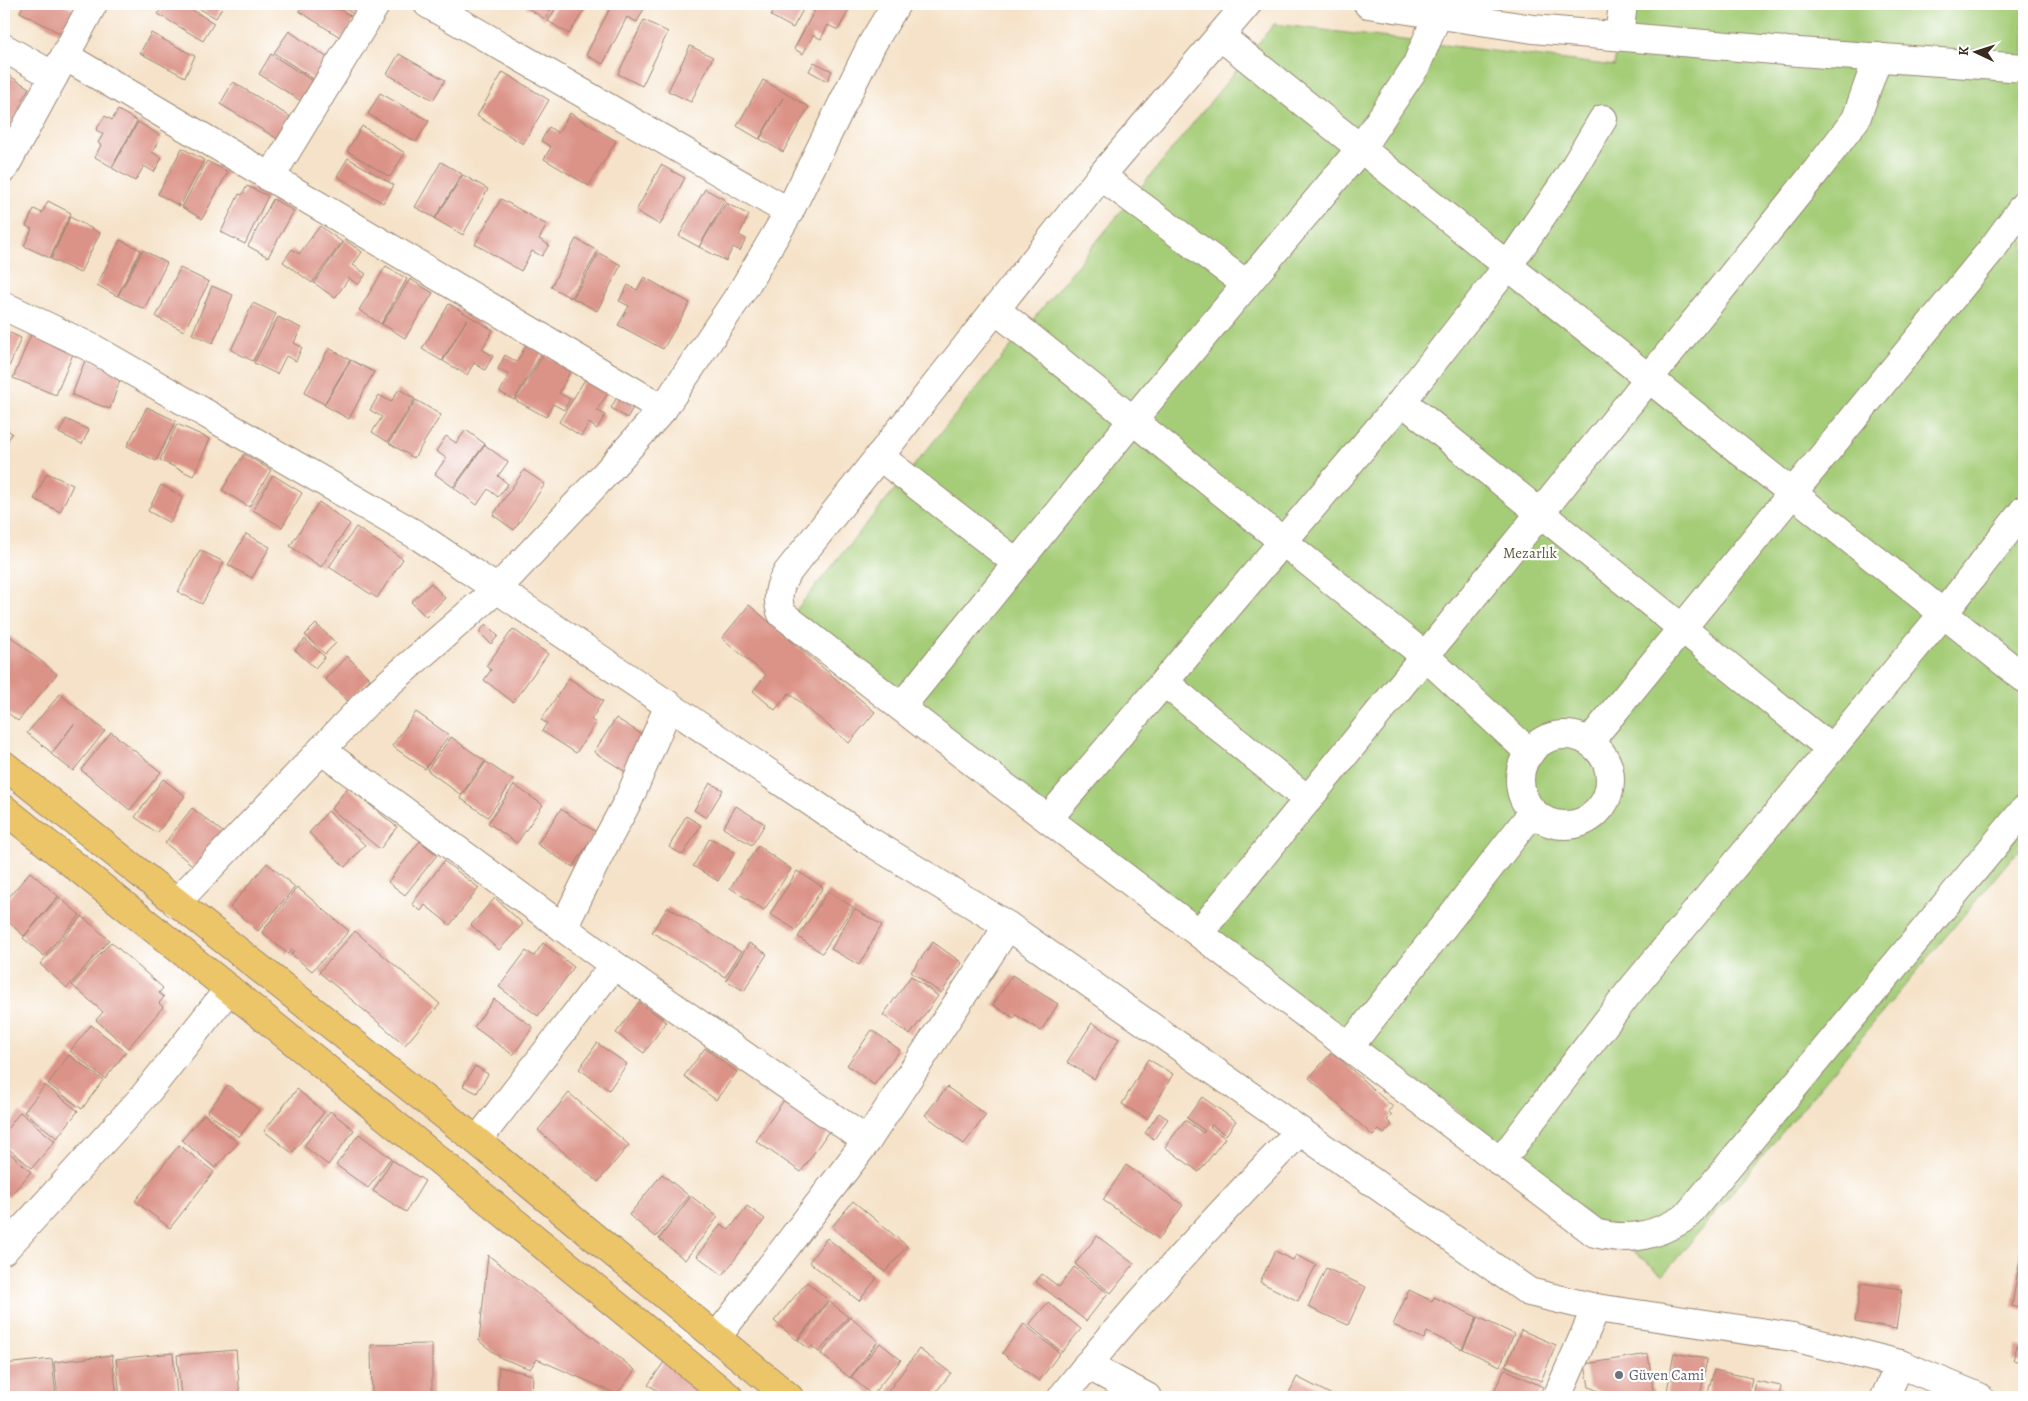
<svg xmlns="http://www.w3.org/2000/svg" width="2028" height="1401" font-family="Alegreya,serif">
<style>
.green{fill:#a5cd78;stroke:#707c4b}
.building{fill:#dc9387}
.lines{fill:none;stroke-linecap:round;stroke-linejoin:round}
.minor-casing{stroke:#988673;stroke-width:30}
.major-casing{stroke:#988673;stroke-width:30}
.minor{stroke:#fff;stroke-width:28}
.major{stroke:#edc569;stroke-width:28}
.worship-dot{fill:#6b7280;stroke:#fff;stroke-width:2}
.labels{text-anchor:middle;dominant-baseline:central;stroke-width:4.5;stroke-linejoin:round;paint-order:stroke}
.park-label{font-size:15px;fill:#5b5b39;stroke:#fff}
.worship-label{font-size:15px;fill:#5b616d;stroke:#fff;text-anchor:start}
</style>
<rect width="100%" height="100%" fill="#fff"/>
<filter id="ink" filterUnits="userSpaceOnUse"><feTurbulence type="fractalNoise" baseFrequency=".02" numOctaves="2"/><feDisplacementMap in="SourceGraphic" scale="10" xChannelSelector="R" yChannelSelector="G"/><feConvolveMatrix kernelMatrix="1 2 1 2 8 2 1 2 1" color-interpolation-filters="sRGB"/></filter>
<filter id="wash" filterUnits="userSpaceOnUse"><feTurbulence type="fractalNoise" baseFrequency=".0096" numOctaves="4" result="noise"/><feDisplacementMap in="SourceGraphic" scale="20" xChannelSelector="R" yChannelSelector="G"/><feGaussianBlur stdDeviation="1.12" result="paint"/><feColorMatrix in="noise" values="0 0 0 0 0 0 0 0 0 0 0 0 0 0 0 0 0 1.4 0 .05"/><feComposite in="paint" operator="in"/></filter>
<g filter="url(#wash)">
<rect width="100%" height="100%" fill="#f5e2c8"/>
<path class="green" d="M1624,4H2024V843L1663,1275L1456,1109L901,707L788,620L1274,24L1614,66Z"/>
<g id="blocks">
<g class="building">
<path d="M24,4H63L80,13L67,37L20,12Z"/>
<path d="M164,4H182L214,23L203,41L158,14Z"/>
<path d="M191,4H224L216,18Z"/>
<path d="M303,4H331L355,19L343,39L299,11Z"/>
<path d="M337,4H365L357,16Z"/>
<path d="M528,4H554L545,19L526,7Z"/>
<path d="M558,4H588L569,34L548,21Z"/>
<path d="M612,4L646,5L637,22L627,17L603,64L586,55Z"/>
<path d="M777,4H806L793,28L771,16Z"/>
<path d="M818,4H852L838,30L828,25L821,39L813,35L803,54L794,49Z"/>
<path d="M644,20L668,32L642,86L618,74Z"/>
<path d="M289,31L332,61L318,82L274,53Z"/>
<path d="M151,33L195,56L185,77L140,53Z"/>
<path d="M690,46L713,57L691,102L668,91Z"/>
<path d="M271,54L316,83L304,103L259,74Z"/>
<path d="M399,54L445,80L433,100L387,74Z"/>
<path d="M814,62L832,71L827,81L809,71Z"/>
<path d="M503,72L549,100L523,144L477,116Z"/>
<path d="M8,75L29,88L22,100L32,106L25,119L17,114L8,130L4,128V83Z"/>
<path d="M763,80L809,107L783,152L760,139L783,98L759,139L737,126Z"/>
<path d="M233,82L294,119L281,141L220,104Z"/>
<path d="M380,93L429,121L416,142L368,114Z"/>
<path d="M118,110L137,121L112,167L95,157L101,145L98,143L103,134L96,130L105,116L112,120Z"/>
<path d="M570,113L616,141L589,186L544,159L551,147L541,141L549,127L558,133Z"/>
<path d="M138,122L161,136L152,152L162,158L154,172L144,166L135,181L112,168Z"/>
<path d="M362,126L405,153L390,177L347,151Z"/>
<path d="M182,148L204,160L180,206L158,194Z"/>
<path d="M348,158L394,185L383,203L337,176Z"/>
<path d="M207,161L228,172L202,219L182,207Z"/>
<path d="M441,162L462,174L435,218L415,207Z"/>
<path d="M661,165L685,178L660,225L636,211Z"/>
<path d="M463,175L488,189L463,235L435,219Z"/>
<path d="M247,186L268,196L245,244L221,232L239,194L242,195Z"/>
<path d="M705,189L725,200L699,247L679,236Z"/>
<path d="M273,199L294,211L268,257L248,246Z"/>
<path d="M501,199L547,225L539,239L549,245L542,256L532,251L521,271L475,244Z"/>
<path d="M48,201L71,213L50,258L24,246L32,229L26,226L34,209L42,213Z"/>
<path d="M726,203L749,215L739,235L746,239L740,251L733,247L726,261L699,247Z"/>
<path d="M70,217L100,233L80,273L51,259Z"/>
<path d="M320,226L342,242L312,283L283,262L292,249L299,254Z"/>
<path d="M576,239L598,251L571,298L551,287Z"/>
<path d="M120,240L141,250L117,296L97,285Z"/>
<path d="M345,240L362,252L353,265L366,274L358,285L349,278L335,298L314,283Z"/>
<path d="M143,250L167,263L144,309L118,296Z"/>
<path d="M599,253L621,265L597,311L573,298Z"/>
<path d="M386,266L407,279L381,324L359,310Z"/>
<path d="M180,268L209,282L184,331L156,317Z"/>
<path d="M644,277L690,303L663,349L618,325L629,306L619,301L628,285L637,290Z"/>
<path d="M410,279L433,293L405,338L382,324Z"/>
<path d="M212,286L233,295L213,343L192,334Z"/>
<path d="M253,303L276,314L253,361L231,350Z"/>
<path d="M449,304L493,330L482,349L493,356L485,370L474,363L467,375L443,361L467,319L442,361L422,349Z"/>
<path d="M278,317L301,328L294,343L302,347L296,361L286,356L277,374L254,363Z"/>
<path d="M4,330L21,338L4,379Z"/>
<path d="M32,332L75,349L56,395L13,378Z"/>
<path d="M526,345L542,353L514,400L500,392L509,375L498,369L505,355L517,362Z"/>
<path d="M329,348L350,360L324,404L304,393Z"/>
<path d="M544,354L571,370L559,393L570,399L564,410L553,404L546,417L515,400Z"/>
<path d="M86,358L123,371L110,409L72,395Z"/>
<path d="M351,360L374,372L349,419L324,405Z"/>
<path d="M587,376L610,390L597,410L605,415L597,429L589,423L581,436L559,422Z"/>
<path d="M399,389L415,399L388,442L372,432L382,417L370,410L379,395L391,402Z"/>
<path d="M620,392L637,401L627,418L611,408Z"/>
<path d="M416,400L441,415L414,458L389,443Z"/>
<path d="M147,407L176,421L156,461L127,446Z"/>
<path d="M66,419L89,430L82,444L59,433Z"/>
<path d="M177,424L210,439L193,476L160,460Z"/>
<path d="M4,428L12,433L4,448Z"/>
<path d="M466,430L485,444L453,487L435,474L446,458L436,451L446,436L456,443Z"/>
<path d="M485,445L508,462L498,476L508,484L498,497L488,489L477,505L454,488Z"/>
<path d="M244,454L271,470L249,507L222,490Z"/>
<path d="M524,470L545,484L514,530L493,515Z"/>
<path d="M47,473L73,485L60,512L34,499Z"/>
<path d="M273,475L302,493L282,527L253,510Z"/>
<path d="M161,485L183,497L170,523L148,511Z"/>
<path d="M319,502L350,524L321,567L290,546Z"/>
<path d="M356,527L403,559L377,598L329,567Z"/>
<path d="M246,534L270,547L252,578L228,565Z"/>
<path d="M200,550L224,562L202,604L178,592Z"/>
<path d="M431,583L445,598L426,617L411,602Z"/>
<path d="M749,605L875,712L849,743L789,693L775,710L753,691L766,675L722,638Z"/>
<path d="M316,624L336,643L325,654L305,635Z"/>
<path d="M486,624L498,636L491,644L479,632Z"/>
<path d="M513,629L548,654L513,702L484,680L491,670L486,666Z"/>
<path d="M10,636L57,674L18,721L4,710V644Z"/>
<path d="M305,639L325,657L315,668L295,650Z"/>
<path d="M347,656L370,679L348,701L325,679Z"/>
<path d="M569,678L603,701L591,720L596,723L576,753L542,731L547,723L541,720Z"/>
<path d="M60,694L105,731L73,771L51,754L74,724L52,753L27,733Z"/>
<path d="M416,712L449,735L425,769L392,746Z"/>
<path d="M616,718L651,740L629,774L594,752Z"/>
<path d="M111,732L161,772L130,810L81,770Z"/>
<path d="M451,737L485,761L461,795L427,770Z"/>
<path d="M486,762L513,780L488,817L460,798Z"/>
<path d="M163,779L185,796L157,833L135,817Z"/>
<path d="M710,783L723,790L706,818L694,810Z"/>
<path d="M514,785L543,805L517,843L488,823Z"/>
<path d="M348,787L397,827L380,849L331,809Z"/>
<path d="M736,806L765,824L752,845L723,828Z"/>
<path d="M192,808L224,833L196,868L165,843Z"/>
<path d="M561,809L596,832L573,867L537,844Z"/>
<path d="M328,811L365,845L345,867L309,833Z"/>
<path d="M686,816L701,825L683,855L669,847Z"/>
<path d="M710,838L735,852L718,881L693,866Z"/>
<path d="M420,841L437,855L405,895L388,882Z"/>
<path d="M758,846L791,869L764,910L730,888Z"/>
<path d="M444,861L479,888L450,925L425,905L421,911L412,904Z"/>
<path d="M267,863L295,887L258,931L230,907Z"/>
<path d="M797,871L823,887L796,930L770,914Z"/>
<path d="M30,872L58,896L24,936L4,918V903Z"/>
<path d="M297,887L349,931L312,971L291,954L294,951L292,950L288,954L262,932Z"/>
<path d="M828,891L853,907L822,953L798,937Z"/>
<path d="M59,897L80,915L44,956L23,938Z"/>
<path d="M495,898L523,924L499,950L471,925Z"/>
<path d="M668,907L741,952L725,977L652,932Z"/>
<path d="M854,909L882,925L859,965L831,949Z"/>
<path d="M82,916L109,940L67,988L40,964Z"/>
<path d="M355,931L440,1004L405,1045L319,972Z"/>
<path d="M111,942L163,988L159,993L164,997L159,1003L163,1007L128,1048L96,1020L103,1012L72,985Z"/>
<path d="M933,942L962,963L941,993L911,972Z"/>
<path d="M543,943L574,967L538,1016L499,987L526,951L534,956Z"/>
<path d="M749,943L767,954L744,991L726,980Z"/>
<path d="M1012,975L1058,1004L1041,1031L1016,1015L1014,1018L993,1005Z"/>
<path d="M911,976L938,996L910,1035L883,1015Z"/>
<path d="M494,999L533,1027L513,1055L474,1027Z"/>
<path d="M639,1002L666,1022L644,1053L616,1033Z"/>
<path d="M1092,1023L1119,1039L1094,1079L1067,1062Z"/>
<path d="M91,1025L126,1052L105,1079L70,1051Z"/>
<path d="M872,1030L900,1050L874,1085L847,1065Z"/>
<path d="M597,1043L627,1064L609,1090L579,1069Z"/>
<path d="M705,1048L737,1072L716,1100L684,1076Z"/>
<path d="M1332,1052L1393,1107L1388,1111L1392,1115L1387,1120L1392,1125L1384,1134L1379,1130L1373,1136L1309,1078Z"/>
<path d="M69,1055L103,1080L82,1109L48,1084Z"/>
<path d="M1148,1059L1173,1074L1147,1119L1122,1104Z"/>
<path d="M475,1066L488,1074L477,1093L463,1086Z"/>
<path d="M45,1085L78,1111L57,1138L24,1112Z"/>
<path d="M228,1085L259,1110L239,1137L207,1112Z"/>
<path d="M947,1087L986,1115L964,1144L925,1115Z"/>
<path d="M297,1089L324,1112L292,1153L264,1131Z"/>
<path d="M569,1093L629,1145L598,1182L538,1130Z"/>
<path d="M788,1094L833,1125L801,1172L756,1141Z"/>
<path d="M1202,1097L1236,1121L1226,1135L1212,1125L1210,1127L1225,1138L1199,1172L1165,1147L1185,1120L1203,1133L1205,1131L1187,1118Z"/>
<path d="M330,1111L354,1130L328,1165L304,1146Z"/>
<path d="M20,1112L55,1141L32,1168L4,1145V1133Z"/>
<path d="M1159,1113L1168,1119L1154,1139L1145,1133Z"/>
<path d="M204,1114L238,1143L215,1168L182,1140Z"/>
<path d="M359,1134L391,1158L368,1188L336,1165Z"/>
<path d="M179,1145L214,1172L170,1228L135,1201Z"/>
<path d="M4,1148L31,1172L9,1197L4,1192Z"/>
<path d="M392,1160L425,1181L406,1212L373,1191Z"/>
<path d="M1126,1165L1183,1205L1159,1239L1103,1200Z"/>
<path d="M662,1174L689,1196L656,1237L629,1215Z"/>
<path d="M691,1196L718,1217L685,1260L659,1239Z"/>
<path d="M853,1201L907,1246L885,1272L832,1227Z"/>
<path d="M747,1206L765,1219L723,1275L697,1256L721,1224L729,1230Z"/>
<path d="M1097,1236L1134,1264L1111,1293L1075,1264Z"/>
<path d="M827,1238L877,1278L859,1301L809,1262Z"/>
<path d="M2023,1240H2024V1309L2012,1306Z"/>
<path d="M1275,1251L1293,1260L1296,1255L1316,1265L1298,1301L1260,1282Z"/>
<path d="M488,1255L635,1370L617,1394L537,1359L530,1369L501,1358L479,1341Z"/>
<path d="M1074,1267L1108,1293L1086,1321L1036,1282L1042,1274L1059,1287Z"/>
<path d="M1326,1268L1366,1287L1348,1325L1308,1307Z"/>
<path d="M807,1282L828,1300L797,1340L774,1321Z"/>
<path d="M1861,1283L1902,1289L1896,1329L1855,1322Z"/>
<path d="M1409,1290L1432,1301L1434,1297L1477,1317L1462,1349L1427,1332L1424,1339L1393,1325Z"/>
<path d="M829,1301L848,1317L819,1352L812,1346L809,1349L798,1340Z"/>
<path d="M1048,1302L1081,1329L1062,1352L1029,1325Z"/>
<path d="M850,1317L878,1341L850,1378L821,1354Z"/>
<path d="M1478,1317L1514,1334L1500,1366L1463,1349Z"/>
<path d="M1024,1324L1060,1353L1039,1381L1002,1353Z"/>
<path d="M1521,1330L1556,1345L1541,1381L1506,1366Z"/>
<path d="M880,1343L901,1360L872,1395L851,1377Z"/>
<path d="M432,1344V1397H372L371,1345Z"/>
<path d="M2017,1346L2024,1348V1363L2013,1360Z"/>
<path d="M919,1349L951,1373L932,1397H884Z"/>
<path d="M236,1350L240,1397H181L177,1355Z"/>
<path d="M173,1353L177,1397H120L116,1359Z"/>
<path d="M1674,1353L1707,1359L1700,1397H1666Z"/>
<path d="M1648,1354L1654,1396L1612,1397L1589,1387L1585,1364Z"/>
<path d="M112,1355L117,1397H58L54,1362Z"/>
<path d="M52,1359L56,1397H4V1364Z"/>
<path d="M664,1362L706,1390L702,1397H669L648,1385Z"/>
<path d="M499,1367L533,1375L532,1397H497Z"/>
<path d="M1505,1369L1543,1387L1538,1397H1491Z"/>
<path d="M1714,1370L1752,1378L1748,1397H1707Z"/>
<path d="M1297,1377L1332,1395L1331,1397H1287Z"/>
<path d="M1756,1381L1781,1386L1779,1397H1753Z"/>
</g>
</g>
</g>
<g filter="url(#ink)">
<use href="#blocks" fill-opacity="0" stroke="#988673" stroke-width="1"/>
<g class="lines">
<g class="minor-casing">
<g id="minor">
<path d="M428,4L789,212"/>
<path d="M1247,4L1101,176L787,573C778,587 776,599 782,614L921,723L1595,1233C1630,1242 1655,1236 1686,1217L2024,810"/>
<path d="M1368,4L1533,29L1785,51L2024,68"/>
<path d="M1220,36L2024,678"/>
<path d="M1619,36L1623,4"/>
<path d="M4,48L54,76"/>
<path d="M65,56L663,409"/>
<path d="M4,168L93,4"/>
<path d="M1101,176L1246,284"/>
<path d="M270,178L376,4"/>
<path d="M4,306L94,349L420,537L866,839L1008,926L1529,1292L1596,1308L1793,1337L1900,1364L1979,1397"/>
<path d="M995,309L1425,656L1530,753"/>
<path d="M1402,401L1831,749"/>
<path d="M879,456L1017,563"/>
<path d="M1164,682L1308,800"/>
<path d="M901,707L1132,421L1361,148L1416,66L1438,14"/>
<circle cx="1565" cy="780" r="45"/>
<path d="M1589,742L1992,249L2024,205"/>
<path d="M321,750L614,965L867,1141L1008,926"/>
<path d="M1048,819L1402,401L1508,266L1569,176L1603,119"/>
<path d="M176,903L367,702L497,589L607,472L663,409L744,288L789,212L872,44L896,4"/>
<path d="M563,928L600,853L629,799L669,705"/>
<path d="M1199,933L1425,656L1817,170L1856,119L1878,57"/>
<path d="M1349,1047L1533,812"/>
<path d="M477,1141L614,965"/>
<path d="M1500,1162L1627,995L1943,614L2024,510"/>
<path d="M4,1250L144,1096L229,989"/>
<path d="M716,1338L867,1141"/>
<path d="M1087,1365L1147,1397"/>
<path d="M1062,1397C1135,1304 1216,1217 1299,1132"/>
<path d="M1557,1397L1596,1308"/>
<path d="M1885,1397L1900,1364"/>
</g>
</g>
<g class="major-casing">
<g id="major">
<path d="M4,765L477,1141L789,1397"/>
<path d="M4,809L229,989L729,1397"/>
</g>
</g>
<use href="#minor" class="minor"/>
<use href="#major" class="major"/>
</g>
</g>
<circle class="worship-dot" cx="1619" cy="1375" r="5"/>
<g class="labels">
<g class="park-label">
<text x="1530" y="553">Mezarlık</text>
</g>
<g class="worship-label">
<text x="1629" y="1375">Güven Cami</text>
</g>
</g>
<rect width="2028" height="1401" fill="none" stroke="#fff" stroke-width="20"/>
<g transform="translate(1976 52) rotate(274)" stroke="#ffffff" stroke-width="4" paint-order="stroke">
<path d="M0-4L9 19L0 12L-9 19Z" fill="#3b2a1e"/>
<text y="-8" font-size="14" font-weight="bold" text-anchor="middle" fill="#3b2a1e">K</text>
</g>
</svg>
